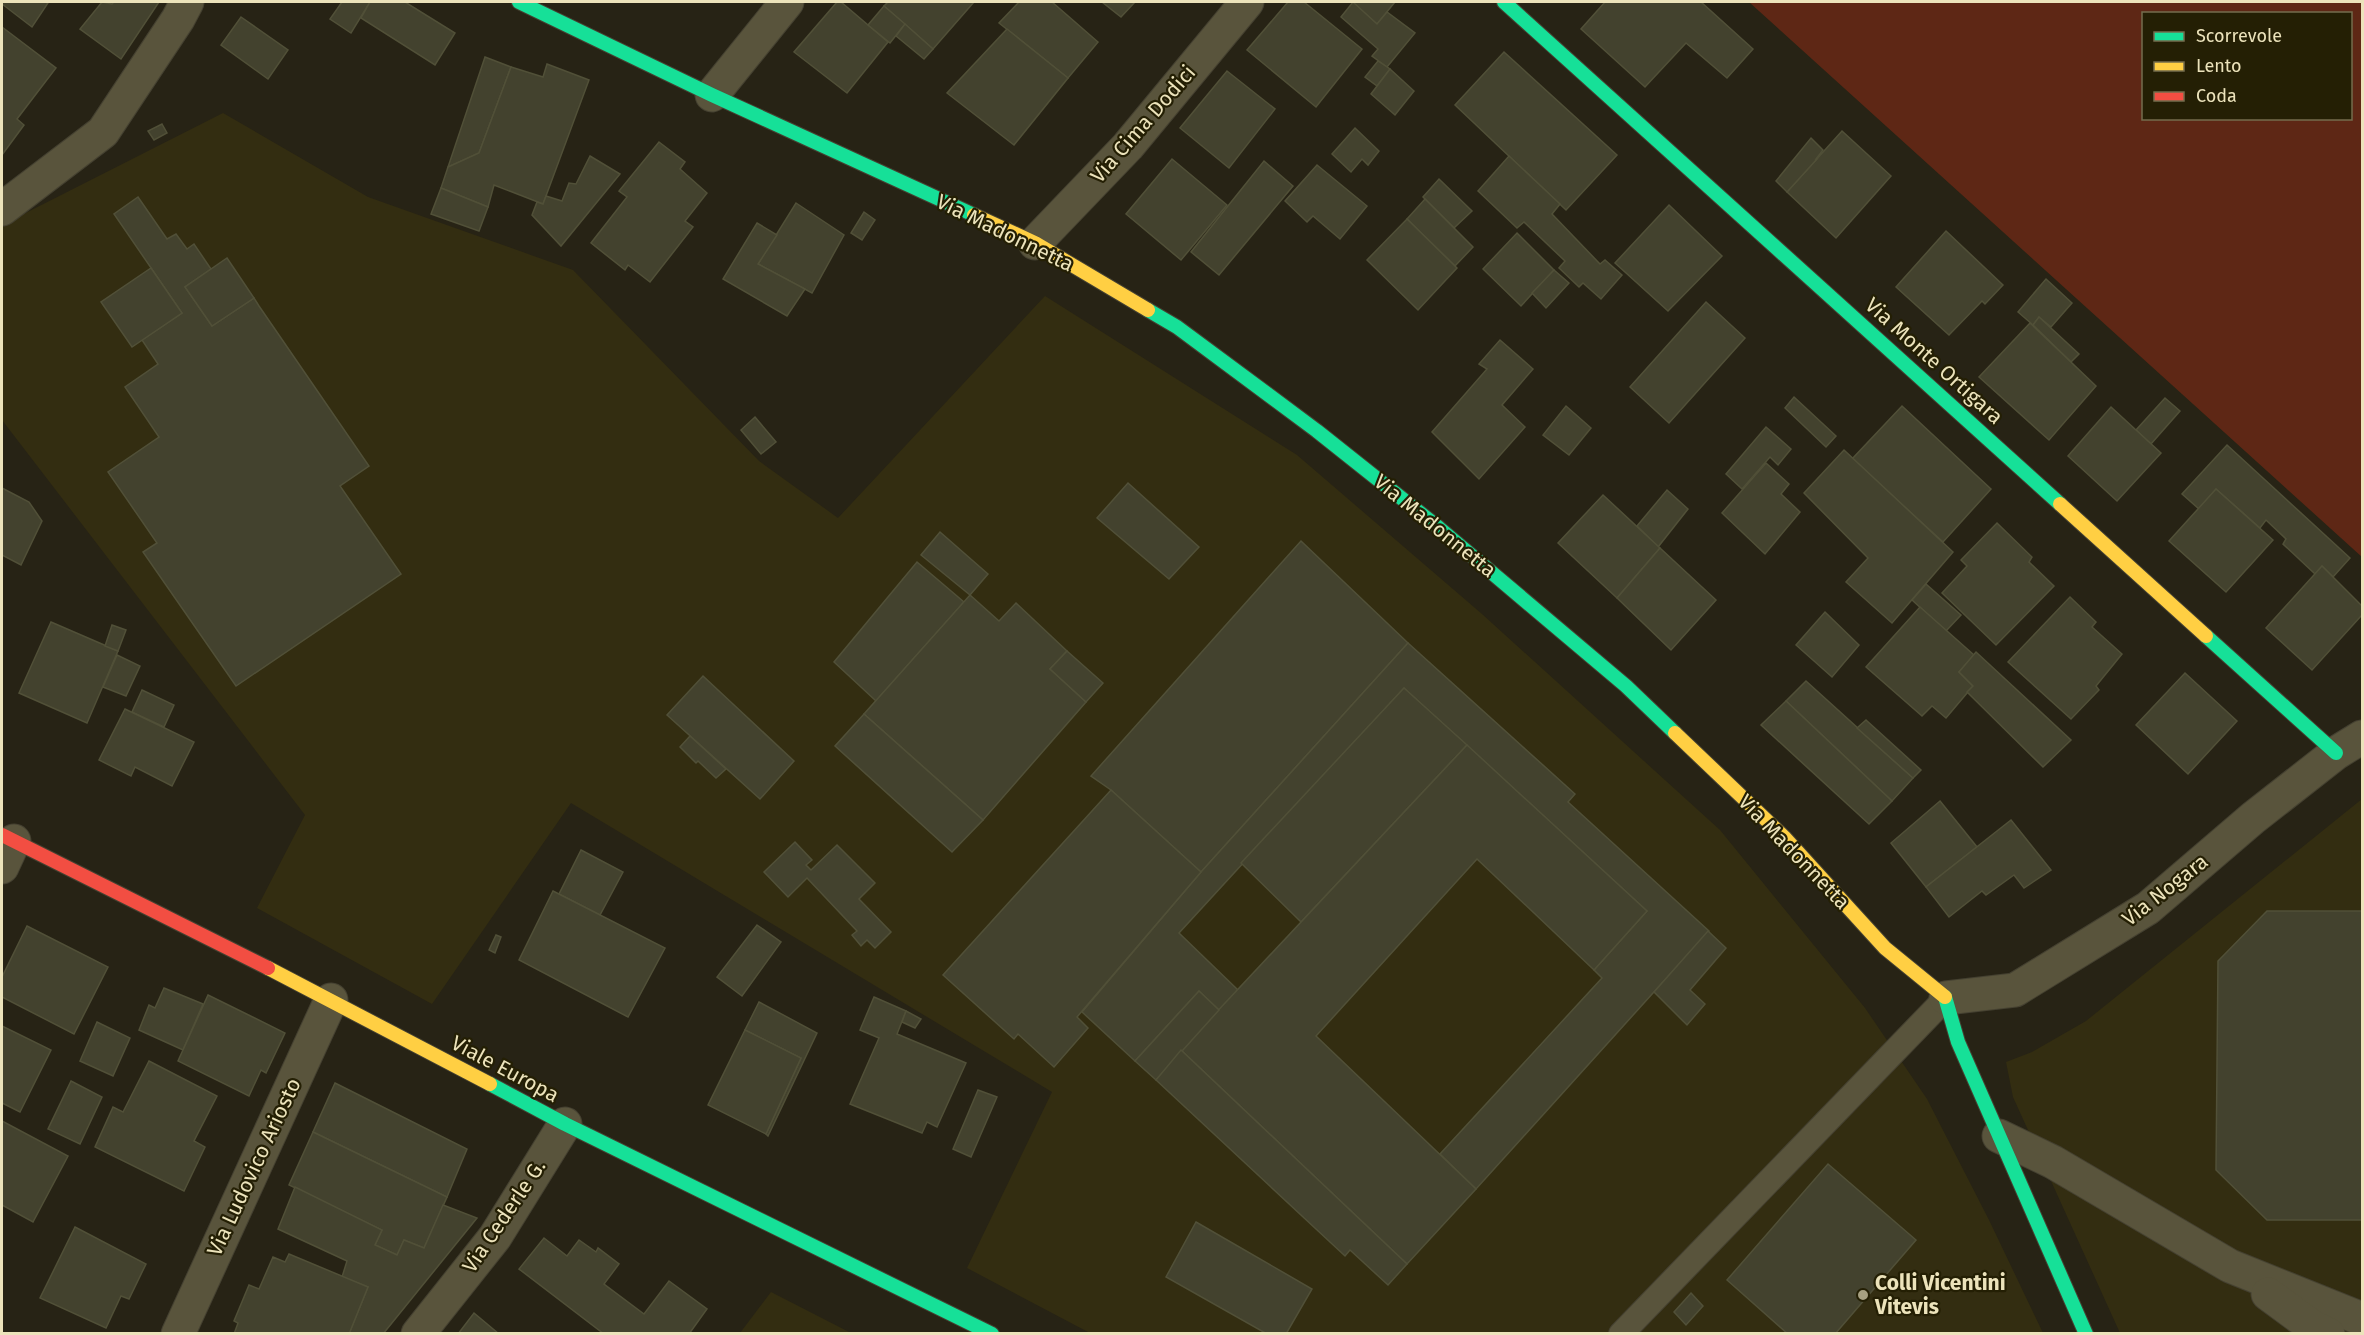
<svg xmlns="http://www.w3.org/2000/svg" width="2364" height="1335" font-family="'Fira Sans',sans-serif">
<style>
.built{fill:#332d11}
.green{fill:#5e2715;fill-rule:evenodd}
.building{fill:#43422e;stroke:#515038;stroke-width:1.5}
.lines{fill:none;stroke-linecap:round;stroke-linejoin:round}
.lane-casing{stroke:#454131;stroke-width:26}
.street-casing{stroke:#454131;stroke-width:35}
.fast-casing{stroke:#454131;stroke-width:16}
.slow-casing{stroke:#454131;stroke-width:16}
.jam-casing{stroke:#454131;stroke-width:16}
.lane{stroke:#59543c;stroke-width:24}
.street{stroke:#59543c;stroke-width:33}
.fast{stroke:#16e098;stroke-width:14}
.slow{stroke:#ffcf43;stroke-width:14}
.jam{stroke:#f24e42;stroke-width:14}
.poi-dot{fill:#a7a081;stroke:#241f04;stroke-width:2}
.labels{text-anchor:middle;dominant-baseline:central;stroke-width:4.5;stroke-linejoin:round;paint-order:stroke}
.street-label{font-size:21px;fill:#ece3bb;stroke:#241f04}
.poi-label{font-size:21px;font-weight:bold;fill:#ece3bb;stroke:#241f04;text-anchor:start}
</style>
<rect width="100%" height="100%" fill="#272315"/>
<g class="built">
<path d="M223,113L368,197L573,270L759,461L838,518L1045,296L1297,455L1482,614L1720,830L1865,1008L1927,1099L1989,1220L2043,1333H1090L967,1268L1052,1092L571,803L432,1004L257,908L305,815L2,420V225Z"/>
<path d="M2362,799V1333H2120L2013,1097L2006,1062L2032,1052L2086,1021Z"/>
<path d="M771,1292L851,1333H740Z"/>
</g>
<path class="green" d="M1749,2H2362V557ZM2144,14H2350V118H2144Z"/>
<g class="building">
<path d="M2,2H45L48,3L32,27L2,4Z"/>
<path d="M102,2L112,4L114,2H159L121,59L80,29Z"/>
<path d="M342,2H370L351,33L330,19Z"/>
<path d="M370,2H405L455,33L435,65L361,18Z"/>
<path d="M837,2H841L888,42L847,93L794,52Z"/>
<path d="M888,2H974L933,49L884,6Z"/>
<path d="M1019,2H1052L1098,42L1068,78L999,23Z"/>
<path d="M1102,2H1135L1121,17Z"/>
<path d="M1288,2H1304L1362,49L1316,107L1247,50Z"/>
<path d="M1352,2H1395L1377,24Z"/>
<path d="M1353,2L1377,24L1387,12L1415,33L1387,67L1372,56L1378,49L1341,17Z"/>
<path d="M1605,2H1701L1753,49L1727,78L1686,43L1645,87L1581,29Z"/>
<path d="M884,6L905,24L890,43L868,25Z"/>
<path d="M241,17L288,50L268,79L221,45Z"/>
<path d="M905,24L933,49L924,59L896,36Z"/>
<path d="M2,27L56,68L17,119L24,125L2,155Z"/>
<path d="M1007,29L1068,78L1014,145L947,93Z"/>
<path d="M1504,52L1617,155L1566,210L1455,105Z"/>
<path d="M485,57L511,67L479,153L448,167Z"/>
<path d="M1378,61L1390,69L1377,86L1365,77Z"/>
<path d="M547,64L589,80L543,204L494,185L488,207L441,188L448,167L479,153L511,67L543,77Z"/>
<path d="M1390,69L1414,91L1395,115L1371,94Z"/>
<path d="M1227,71L1275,109L1229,168L1180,128Z"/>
<path d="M162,124L167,133L154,140L148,131Z"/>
<path d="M1355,128L1379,151L1368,165L1362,159L1351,172L1332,154Z"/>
<path d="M1842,131L1891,176L1836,238L1787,192Z"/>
<path d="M1811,138L1823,150L1816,159H1817L1787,192L1776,181Z"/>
<path d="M659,142L685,162L680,169L707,193L685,221L693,227L650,282L628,265L625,270L591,243L627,197L619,191Z"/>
<path d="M590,156L620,174L561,246L532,215L537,202L543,204L546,196L562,201L569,183L576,184Z"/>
<path d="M1509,156L1560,204L1552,214L1600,264L1605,260L1622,275L1601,299L1583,283L1579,287L1559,268L1565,261L1524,222L1517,228L1478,191Z"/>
<path d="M1172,159L1227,205L1181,260L1126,214Z"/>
<path d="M1264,161L1293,186L1219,275L1191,252Z"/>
<path d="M1317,165L1367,206L1340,239L1313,216L1307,222L1285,201Z"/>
<path d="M1439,179L1472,211L1454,228L1423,197Z"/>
<path d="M441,188L488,207L479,231L431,214Z"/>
<path d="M138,197L167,239L176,234L187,249L194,244L211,269L185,287L212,326L254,298L259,306L369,466L340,486L401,574L236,686L143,552L157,543L108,472L159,437L125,387L158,364L142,340L182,313L114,214Z"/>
<path d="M1425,199L1473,247L1455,266L1407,219Z"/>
<path d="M796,203L844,235L812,293L758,264Z"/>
<path d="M1669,205L1722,256L1668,311L1615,263Z"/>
<path d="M864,212L875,220L862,240L851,233Z"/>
<path d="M1407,219L1457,268L1418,310L1367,260Z"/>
<path d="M757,223L777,235L758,264L805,289L787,316L723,279Z"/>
<path d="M1946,231L2003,285L1985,304L1982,301L1949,335L1896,287Z"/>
<path d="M1517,233L1554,270L1521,306L1483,269Z"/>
<path d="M227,258L254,298L212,326L185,287Z"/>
<path d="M151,268L182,313L132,347L101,302Z"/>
<path d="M1554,270L1569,283L1546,308L1532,293Z"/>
<path d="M2046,279L2072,303L2051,327L2039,317L2033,325L2018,312Z"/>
<path d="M1706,302L1745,338L1669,423L1630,387Z"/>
<path d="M2039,317L2079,354L2071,362L2033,325Z"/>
<path d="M2030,323L2096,386L2049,440L1979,377Z"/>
<path d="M1500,340L1533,369L1502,405L1525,427L1479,479L1432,432L1487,369L1479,364Z"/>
<path d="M1794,397L1836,436L1826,447L1785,408Z"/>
<path d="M2165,398L2180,411L2151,444L2136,430Z"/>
<path d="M1566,406L1591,428L1569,455L1543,435Z"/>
<path d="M1902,406L1991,489L1943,542L1852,459Z"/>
<path d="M2111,407L2161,453L2117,501L2068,456Z"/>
<path d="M755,417L776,442L761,454L741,430Z"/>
<path d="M1766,427L1791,449L1778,465L1770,457L1742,489L1726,474Z"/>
<path d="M2227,445L2350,558L2333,577L2322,566L2315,574L2283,544L2286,539L2266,520L2260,528L2216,489L2199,509L2182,494Z"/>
<path d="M1844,450L1953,552L1892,623L1846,582L1868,558L1804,493Z"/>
<path d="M1766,463L1789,484L1781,494L1800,512L1765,554L1722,513Z"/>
<path d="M1128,483L1199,547L1169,579L1097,518Z"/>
<path d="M2,488L29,502L42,521L21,565L2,555Z"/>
<path d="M2216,489L2273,540L2226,592L2169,541Z"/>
<path d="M1667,490L1688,509L1658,547L1637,526Z"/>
<path d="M1603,495L1660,548L1617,598L1558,543Z"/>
<path d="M1997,523L2032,557L2029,562L2054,586L1996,645L1942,593L1967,566L1961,560Z"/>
<path d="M940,532L988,574L970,595L921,555Z"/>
<path d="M1301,541L1408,643L1201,872L1111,790L1091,776Z"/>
<path d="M1660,548L1716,600L1671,650L1617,598Z"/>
<path d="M917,562L964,602L876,701L834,662Z"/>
<path d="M2322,566L2362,606V615L2312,670L2266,628Z"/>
<path d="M1926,584L1961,615L1946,631L1912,600Z"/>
<path d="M970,595L999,621L1016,603L1067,651L1050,669L1086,702L983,820L864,714Z"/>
<path d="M2070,597L2096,622L2092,627L2122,654L2096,686L2099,690L2071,719L2008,662Z"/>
<path d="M1920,607L1974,655L1959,672L1973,686L1946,718L1932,706L1922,716L1866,667Z"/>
<path d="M1825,612L1859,645L1832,677L1796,645Z"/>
<path d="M51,622L118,651L87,723L19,693Z"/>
<path d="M112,625L126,630L118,651L105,646Z"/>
<path d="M1408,643L1575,794L1568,802L1709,931L1476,1189L1440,1154L1602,978L1594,970L1647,911L1404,688L1179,933L1238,990L1219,1010L1199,991L1135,1061L1082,1012L1201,872Z"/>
<path d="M1067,651L1103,683L1086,702L1050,669Z"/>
<path d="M1976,652L2071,740L2043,767L1967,692L1973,686L1959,672Z"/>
<path d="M117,655L140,666L126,696L103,687Z"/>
<path d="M2185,673L2237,721L2188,774L2136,725Z"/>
<path d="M703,676L794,761L760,799L667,715Z"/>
<path d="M1806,681L1913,778L1892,801L1786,701Z"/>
<path d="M1404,688L1467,745L1301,922L1241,863Z"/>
<path d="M142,690L174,705L164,727L132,712Z"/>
<path d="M1786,701L1892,801L1869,824L1761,725Z"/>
<path d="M125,709L194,742L172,786L135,767L131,776L99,760Z"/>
<path d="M864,714L983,820L952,852L835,746Z"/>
<path d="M1866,720L1921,770L1913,778L1857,728Z"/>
<path d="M690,736L726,769L716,778L698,761L696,763L680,747Z"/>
<path d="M1467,745L1647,911L1594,970L1477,859L1316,1036L1476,1189L1407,1264L1181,1050Z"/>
<path d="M1111,790L1201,872L1077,1017L1088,1028L1054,1067L1018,1034L1014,1039L943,975Z"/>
<path d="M1940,801L1977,847L1926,887L1891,843Z"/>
<path d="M2011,820L2051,870L2024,888L2014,875L1986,895L1982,891L1949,917L1926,887Z"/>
<path d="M795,842L812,860L806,865L811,870L837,845L875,883L859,899L891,932L875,948L867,940L861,946L852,935L857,931L807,878L788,897L764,872Z"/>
<path d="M581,850L623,872L600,915L559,894Z"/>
<path d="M553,891L665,948L628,1017L519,960Z"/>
<path d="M2267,911H2362V1220H2267L2216,1170L2218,961Z"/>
<path d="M757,925L781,942L742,996L717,977Z"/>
<path d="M27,926L108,967L74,1034L2,997V977Z"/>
<path d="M1708,931L1726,948L1690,990L1705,1004L1687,1025L1654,992Z"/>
<path d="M496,935L501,937L495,953L489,950Z"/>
<path d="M164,988L203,1004L183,1050L139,1030L149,1005L155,1008Z"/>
<path d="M1199,991L1219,1010L1156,1080L1135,1061Z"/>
<path d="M208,995L285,1033L266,1073L261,1070L249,1096L178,1061Z"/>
<path d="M874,997L906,1011L897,1034L966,1063L937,1127L927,1122L922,1133L850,1104L879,1038L860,1030Z"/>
<path d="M759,1002L817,1033L768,1136L766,1134L801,1058L745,1030Z"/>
<path d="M906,1011L921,1019L915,1028L902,1022Z"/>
<path d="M97,1022L130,1038L113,1076L80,1061Z"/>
<path d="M2,1026L51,1050L20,1112L2,1103Z"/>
<path d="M745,1030L801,1058L766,1134L708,1105Z"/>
<path d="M1181,1050L1407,1264L1388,1285L1350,1250L1345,1256L1156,1080Z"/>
<path d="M149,1061L217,1096L194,1141L205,1147L184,1191L95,1147L113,1107L123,1112Z"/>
<path d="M71,1081L102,1097L80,1144L48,1129Z"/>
<path d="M335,1083L467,1149L447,1197L313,1132Z"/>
<path d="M978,1090L997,1097L971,1157L953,1149Z"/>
<path d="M2,1121L68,1156L33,1222L2,1205Z"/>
<path d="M313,1132L447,1197L424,1248L404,1240L397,1255L375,1245L382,1230L289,1185Z"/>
<path d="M1828,1164L1916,1240L1835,1334H1788L1727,1280Z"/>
<path d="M295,1187L382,1230L375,1245L397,1255L404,1240L424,1248L443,1205L477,1218L383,1334H349L368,1287L342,1277L347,1261L278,1229Z"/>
<path d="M1196,1222L1312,1289L1286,1334H1267L1166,1277Z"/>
<path d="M75,1227L146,1264L129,1299L121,1296L106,1328L40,1298Z"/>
<path d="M544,1238L567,1256L579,1240L596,1252L598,1248L619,1264L604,1284L644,1314L669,1281L707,1309L689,1334H604L519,1269Z"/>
<path d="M289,1254L368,1287L349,1334H234L238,1323L234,1321L249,1285L259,1289L273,1257L285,1262Z"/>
<path d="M1691,1293L1703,1306L1686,1325L1674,1312Z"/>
<path d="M474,1313L499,1334H458Z"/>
</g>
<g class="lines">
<g class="lane-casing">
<path id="lane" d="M1621,1334L1946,998"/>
</g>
<g class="street-casing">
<g id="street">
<path d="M712,95L787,2"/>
<path d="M2,209L103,132L178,19L187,2"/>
<path d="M1035,243L1128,146L1247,2"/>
<path d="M2,867L14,841"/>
<path d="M1946,998L2015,990L2148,908L2253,818L2336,753L2362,737"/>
<path d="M1999,1136L2053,1162L2230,1266L2362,1319"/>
<path d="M2268,1294L2313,1327L2328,1334"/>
<path d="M178,1334L331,1000"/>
<path d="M418,1334L495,1237L565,1124"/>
</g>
</g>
<g class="fast-casing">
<g id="fast">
<path d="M519,2L712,95L974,215"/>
<path d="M1504,2L2060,504"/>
<path d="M1148,310L1177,327L1317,431L1439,528L1626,686L1675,733"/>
<path d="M2206,636L2336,753"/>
<path d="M1945,997L1958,1042L2086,1334"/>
<path d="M490,1084L565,1124L992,1334"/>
</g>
</g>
<g class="slow-casing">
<g id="slow">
<path d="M974,215L1035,243L1148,310"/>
<path d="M2060,504L2206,636"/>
<path d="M1675,733L1784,837L1885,948L1945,997"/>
<path d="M268,968L490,1084"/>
</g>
</g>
<g class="jam-casing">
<path id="jam" d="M2,835L268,968"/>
</g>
<use href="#lane" class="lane"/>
<use href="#street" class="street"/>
<use href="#fast" class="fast"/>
<use href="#slow" class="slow"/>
<use href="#jam" class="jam"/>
</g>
<circle class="poi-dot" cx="1863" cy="1295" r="6"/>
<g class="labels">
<g class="street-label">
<text transform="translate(1143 124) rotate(-49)">Via Cima Dodici</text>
<text transform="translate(1005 233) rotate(26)">Via Madonnetta</text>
<text transform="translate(1934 361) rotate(42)">Via Monte Ortigara</text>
<text transform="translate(1435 526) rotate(39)">Via Madonnetta</text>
<text transform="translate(1794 852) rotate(46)">Via Madonnetta</text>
<text transform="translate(2165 890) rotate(-38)">Via Nogara</text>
<text transform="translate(505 1069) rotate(28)">Viale Europa</text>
<text transform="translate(254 1167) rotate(-65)">Via Ludovico Ariosto</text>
<text transform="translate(504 1216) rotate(-56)">Via Cederle G.</text>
</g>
<g class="poi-label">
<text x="1875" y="1283">Colli Vicentini<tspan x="1875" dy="24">Vitevis</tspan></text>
</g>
</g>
<rect width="2364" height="1335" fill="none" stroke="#ece3bb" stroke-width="6"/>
<rect x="2142" y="12" width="210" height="108" fill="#241f04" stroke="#746d4d" stroke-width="1.5"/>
<rect x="2154" y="32" width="30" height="9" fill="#16e098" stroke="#746d4d" stroke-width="1.5"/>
<text x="2196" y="42" font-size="18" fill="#ece3bb">Scorrevole</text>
<rect x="2154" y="62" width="30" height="9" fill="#ffcf43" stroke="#746d4d" stroke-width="1.5"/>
<text x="2196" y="72" font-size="18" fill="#ece3bb">Lento</text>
<rect x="2154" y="92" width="30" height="9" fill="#f24e42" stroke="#746d4d" stroke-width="1.5"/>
<text x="2196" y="102" font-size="18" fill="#ece3bb">Coda</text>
</svg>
